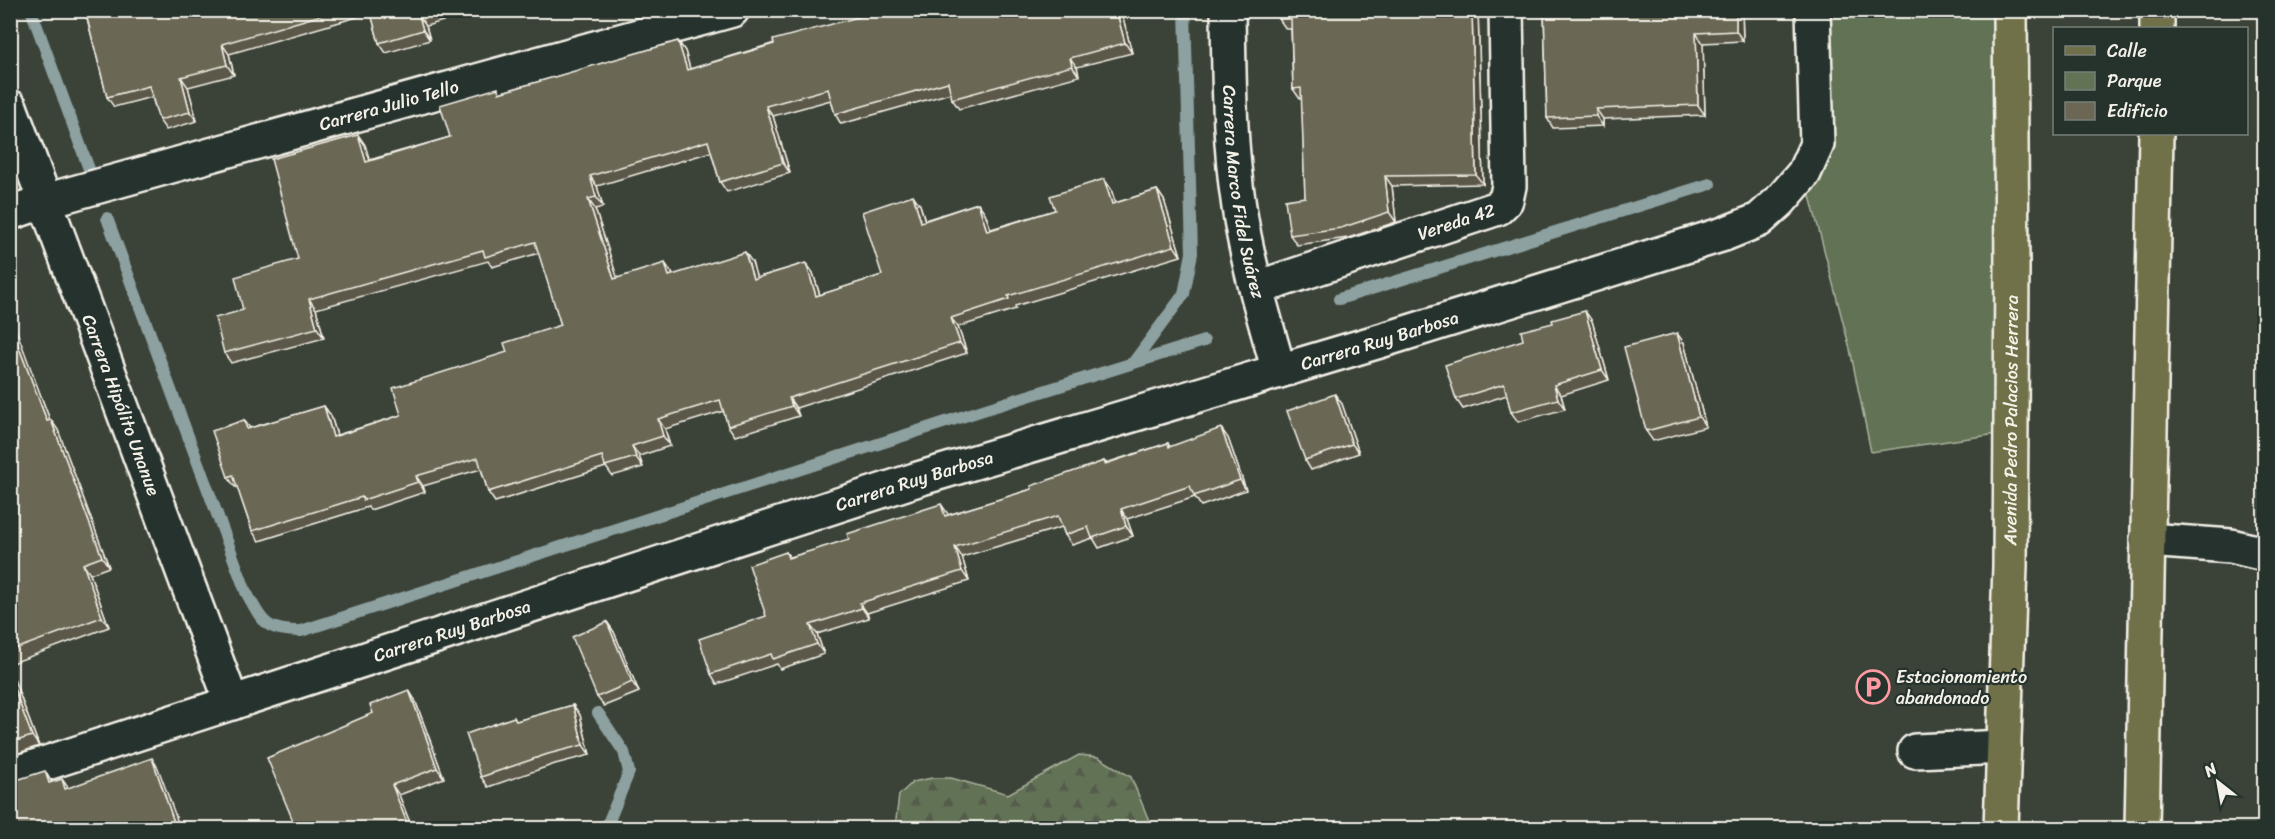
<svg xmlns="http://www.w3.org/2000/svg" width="2275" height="839" font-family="Sriracha,sans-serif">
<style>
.green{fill:#627254;stroke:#abb29e;stroke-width:1.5}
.forest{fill:url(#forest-firs);stroke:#abb29e;stroke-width:1.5}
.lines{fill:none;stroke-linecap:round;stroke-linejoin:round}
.stream{stroke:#8da1a0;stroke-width:12}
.minor-casing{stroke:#f4f1e8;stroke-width:38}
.major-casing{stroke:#f4f1e8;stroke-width:38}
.minor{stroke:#26332d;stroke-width:33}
.major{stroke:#6f704a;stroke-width:33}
.wall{fill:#5c5948;stroke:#f4f1e8;stroke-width:1.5}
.shaded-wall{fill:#4b483b;stroke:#f4f1e8;stroke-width:1.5}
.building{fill:#6b6754;stroke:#f4f1e8;stroke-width:1.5}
.labels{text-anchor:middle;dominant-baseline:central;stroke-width:4.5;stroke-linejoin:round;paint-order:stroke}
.street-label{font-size:18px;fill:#f4f1e8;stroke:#26332d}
.poi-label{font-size:18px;fill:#f4f1e8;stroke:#26332d;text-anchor:start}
</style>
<defs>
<pattern id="forest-firs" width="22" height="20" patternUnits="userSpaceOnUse" patternTransform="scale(1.5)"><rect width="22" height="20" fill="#627254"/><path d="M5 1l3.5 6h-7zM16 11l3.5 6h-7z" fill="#545b4c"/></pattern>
</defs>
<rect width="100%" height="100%" fill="#3b4339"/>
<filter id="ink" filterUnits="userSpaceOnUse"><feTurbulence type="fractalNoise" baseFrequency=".0167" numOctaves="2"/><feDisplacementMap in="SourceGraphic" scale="12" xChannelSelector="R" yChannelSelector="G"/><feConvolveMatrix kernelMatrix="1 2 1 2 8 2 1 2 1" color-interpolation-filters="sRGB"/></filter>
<g filter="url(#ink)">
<path class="green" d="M1813,11H2010L2011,432L1871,452L1850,349L1804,173Z"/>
<path class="forest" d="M1079,755L1098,757L1131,777L1152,828H895L899,795L913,782L932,778H951L1008,794Z"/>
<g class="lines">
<g class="stream">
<path d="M31,10L89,169"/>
<path d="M107,218L246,592C263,622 264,631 301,631L983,410L1204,341"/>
<path d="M1339,299L1710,184"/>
<path d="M1133,363L1184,294L1192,253L1185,10"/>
<path d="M598,713L624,752L629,772L606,828"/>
</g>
<g class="minor-casing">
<g id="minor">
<path id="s1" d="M1228,10C1229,76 1229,142 1239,207C1247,262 1264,317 1279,371"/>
<path id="s2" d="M10,107L232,703"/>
<path id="s3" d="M10,213L45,201L732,10"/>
<path id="s4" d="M1257,288L1498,208L1506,200L1509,186L1506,10"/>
<path d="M2147,540L2231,546L2264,554"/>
<path d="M1915,751L2004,747"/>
<path id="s5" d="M10,775L918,479L1393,337L1724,234L1759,220L1780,201L1804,173L1817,144L1813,10"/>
</g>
</g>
<g class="major-casing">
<g id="major">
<path d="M2157,10V28"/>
<path id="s6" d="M2001,828L2010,566L2012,268L2010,10"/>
<path d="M2142,828L2156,134"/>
</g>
</g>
<use href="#minor" class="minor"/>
<use href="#major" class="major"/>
</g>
<g class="wall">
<path d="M85,10H474V12L426,26L430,40L386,53L379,43L371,13L229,54L234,75L188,87L197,121L166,130L159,120L152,97L114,107L107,97Z"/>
<path d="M861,10H1121L1132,53L1077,67L1079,76L959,109L952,99L951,93L841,124L835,114L831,100L773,116L790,173L727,192L720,182L711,152L597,186L603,207L595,209L617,278L672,273V275L752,262L756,278L806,263L813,273L820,295L882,275L920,205L925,220L978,203L985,213L991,229L1055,210L1104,179L1111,189L1115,203L1157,190L1164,200L1181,256L1015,306L1016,309L958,327L967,353L796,408L799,416L735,436L728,426L724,411L665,429L670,446L639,456L643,467L612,476L606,467L495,502L488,492L481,469L423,486L425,492L370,510L368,507L259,541L252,531L237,486L235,487L228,477L244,420L250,428L324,406L331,416L337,435L401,415L507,352L561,325L539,253L492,267L488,261L316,309L324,338L231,363L224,353L243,310L298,259L358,135L365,145L369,160L450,137L501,93L678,41L685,51L690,69L862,16Z"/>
<path d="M1478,10L1483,184L1392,186L1396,222L1348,238L1297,245L1290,235L1305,197L1302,99H1300L1293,89L1291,29H1286L1279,19Z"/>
<path d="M1544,10H1742L1743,41L1703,43L1705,115L1603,119V126L1553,128L1547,118Z"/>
<path d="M10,316L50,420L58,430L109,567L90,574L109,627L10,664Z"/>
<path d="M1592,321L1609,380L1561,395L1565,409L1518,422L1511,412L1507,395L1463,409L1456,399Z"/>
<path d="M1684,343L1706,427L1653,441L1646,431Z"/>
<path d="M1342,404L1359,453L1311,470L1305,460Z"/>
<path d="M1228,438L1246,490L1201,506L1195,497L1127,519L1133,536L1099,548L1093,538L1072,545L1065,535L1062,527L962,557L969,581L867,613L869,618L817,634L824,654L780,669L777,664L717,684L711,674L766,616L786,552L790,557L948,515L1032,489L1104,461L1106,463L1168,443L1170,447Z"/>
<path d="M607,622L614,632L639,692L604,706L597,697Z"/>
<path d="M10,669L39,746L10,756Z"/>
<path d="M415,700L444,778L399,795L412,828H296Z"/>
<path d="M573,705L580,715L590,755L555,764L488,787L481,777L517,721Z"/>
</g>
<g class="shaded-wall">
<path d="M1116,10H1121L1132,53L1125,43Z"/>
<path d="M1472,10H1478L1483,184L1476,175Z"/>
<path d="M1736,10H1742L1743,41L1736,31Z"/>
<path d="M419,16L426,26L430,40L423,30Z"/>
<path d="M1696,33L1703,43L1705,115L1698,105Z"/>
<path d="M678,41L685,51L693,80L687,70Z"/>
<path d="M222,44L229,54L234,75L227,65Z"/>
<path d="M1070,58L1077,67L1079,76L1072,66Z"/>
<path d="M181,77L188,87L197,121L190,112Z"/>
<path d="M766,106L773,116L790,173L783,163Z"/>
<path d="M1596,109L1603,119V126L1596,116Z"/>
<path d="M358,135L365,145L373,171L366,162Z"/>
<path d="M590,176L597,186L603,207L596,197Z"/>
<path d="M1385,176L1392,186L1396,222L1389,212Z"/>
<path d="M1104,179L1111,189L1119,214L1112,204Z"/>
<path d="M1157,190L1164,200L1181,256L1174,246Z"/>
<path d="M913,195L920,205L928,231L921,222Z"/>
<path d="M588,199L595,209L621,289L614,279Z"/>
<path d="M978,203L985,213L994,240L987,231Z"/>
<path d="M745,252L752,262L760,289L753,279Z"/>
<path d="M665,263L672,273L676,286L669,276Z"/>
<path d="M806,263L813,273L823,306L816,296Z"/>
<path d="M309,299L316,309L324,338L317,328Z"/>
<path d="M1585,311L1592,321L1609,380L1602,370Z"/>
<path d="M11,316L54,431L47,421L10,324Z"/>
<path d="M951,318L958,327L967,353L960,343Z"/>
<path d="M1677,333L1684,343L1706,427L1699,417Z"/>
<path d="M1554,385L1561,395L1565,409L1558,399Z"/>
<path d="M1335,394L1342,404L1359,453L1352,444Z"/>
<path d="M789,398L796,408L799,416L792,406Z"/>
<path d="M324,406L331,416L340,446L333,437Z"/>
<path d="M658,419L665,429L670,446L663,436Z"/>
<path d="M51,420L58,430L109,567L102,557Z"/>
<path d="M1221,428L1228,438L1246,490L1240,480Z"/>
<path d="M632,446L639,456L643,467L636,457Z"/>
<path d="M416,476L423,486L425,492L418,482Z"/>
<path d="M941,504L948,514L952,526L945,516Z"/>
<path d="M1121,509L1127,519L1133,536L1126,526Z"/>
<path d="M955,547L962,557L969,581L962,571Z"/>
<path d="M83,564L90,574L109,627L102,617Z"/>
<path d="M860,603L867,613L869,618L862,608Z"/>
<path d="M607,622L614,632L639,692L632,682Z"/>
<path d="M810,625L817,634L824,654L817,644Z"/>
<path d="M10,669L39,746L32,736L10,678Z"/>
<path d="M409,690L415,700L444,778L437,768Z"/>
<path d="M573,705L580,715L590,755L583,745Z"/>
<path d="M152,758L158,768L180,828H176Z"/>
<path d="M45,771L51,781L56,793L49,783Z"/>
<path d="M62,779L69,789H65Z"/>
<path d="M392,785L399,795L412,828H409Z"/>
</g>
<g class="building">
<path d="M85,10H339L222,44L227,65L181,77L190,112L159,120L149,86L107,97Z"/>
<path d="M370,10H439L419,16L423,30L379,43Z"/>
<path d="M861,10H1116L1125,43L1070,58L1072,66L952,99L948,82L835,114L828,89L766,106L783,163L720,182L708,141L590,176L596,197L588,199L614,279L665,263L669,276L745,252L753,279L806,263L816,296L882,275L862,212L913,195L921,222L978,203L987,231L1055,210L1050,196L1104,179L1112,204L1157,190L1174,246L1008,296L1009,299L951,318L960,343L789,398L792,406L728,426L720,400L658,419L663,436L632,446L636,457L605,466L602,456L488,492L478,458L416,476L418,482L363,500L362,497L252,531L233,475L228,477L212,431L244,420L247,429L324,406L333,437L401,415L393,388L507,352L504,343L561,325L535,242L485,257L483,250L309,299L317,328L224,353L215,318L243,310L235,277L298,259L271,159L358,135L366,162L450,137L440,105L498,88L499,93L678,41L687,70L774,44L773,40L862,16Z"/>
<path d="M1279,10H1472L1476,175L1385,176L1389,212L1341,228L1290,235L1285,200L1305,197L1301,88L1293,89L1291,19H1279Z"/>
<path d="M1544,10H1736V31L1696,33L1698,105L1596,109V116L1547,118Z"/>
<path d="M1585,311L1602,370L1554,385L1558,399L1511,412L1504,384L1456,399L1445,365L1523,340L1521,331L1553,323L1552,320Z"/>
<path d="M10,324L47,421L51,420L102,557L83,564L102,617L10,651Z"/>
<path d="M1677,333L1699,417L1646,431L1624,347Z"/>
<path d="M1335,394L1352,444L1305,460L1287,411Z"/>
<path d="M1221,428L1240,480L1194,496L1190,486L1121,509L1126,526L1092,538L1088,527L1065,535L1058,516L955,547L962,571L860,603L862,608L810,625L817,644L773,659L771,654L711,674L699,639L766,616L749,565L786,552L788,558L849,539L847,534L941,504L945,516L1032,489L1031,486L1104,461L1105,464L1168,443L1169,447Z"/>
<path d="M607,622L632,682L597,697L572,637Z"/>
<path d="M10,678L32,736L10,743Z"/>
<path d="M409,690L437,768L392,785L409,828H362L361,826L355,828H296L267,758L373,713L370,705Z"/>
<path d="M573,705L583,745L548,754L481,777L466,734L514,717L516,721Z"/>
<path d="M152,758L176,828H10V814L15,813L10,797V782L45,771L49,783L62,779L65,789Z"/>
</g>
</g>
<defs>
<g id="parking-ring" transform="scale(1.725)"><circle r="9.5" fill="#26332d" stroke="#ff9aa2" stroke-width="1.5"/><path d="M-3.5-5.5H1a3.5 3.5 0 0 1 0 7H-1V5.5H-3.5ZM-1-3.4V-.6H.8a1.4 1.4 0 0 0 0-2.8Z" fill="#ff9aa2"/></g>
</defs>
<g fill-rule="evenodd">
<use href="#parking-ring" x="1873" y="687"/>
</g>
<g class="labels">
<g class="street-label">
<text stroke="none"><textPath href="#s3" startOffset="394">Carrera Julio Tello</textPath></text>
<text stroke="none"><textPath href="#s1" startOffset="183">Carrera Marco Fidel Suárez</textPath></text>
<text stroke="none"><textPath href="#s4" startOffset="210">Vereda 42</textPath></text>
<text stroke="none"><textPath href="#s5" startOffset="1437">Carrera Ruy Barbosa</textPath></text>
<text stroke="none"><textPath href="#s2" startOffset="318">Carrera Hipólito Unanue</textPath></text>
<text stroke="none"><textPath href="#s6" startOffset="408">Avenida Pedro Palacios Herrera</textPath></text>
<text stroke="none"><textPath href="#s5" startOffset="951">Carrera Ruy Barbosa</textPath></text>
<text stroke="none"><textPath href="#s5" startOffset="465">Carrera Ruy Barbosa</textPath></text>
</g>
<g class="poi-label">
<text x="1896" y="677">Estacionamiento<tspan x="1896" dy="21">abandonado</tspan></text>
</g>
</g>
<rect width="2275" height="839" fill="none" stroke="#26332d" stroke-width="36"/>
<rect x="18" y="18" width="2239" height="803" fill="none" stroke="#f4f1e8" stroke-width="2" filter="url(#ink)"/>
<rect x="2053" y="27" width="195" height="108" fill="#26332d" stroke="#787f78" stroke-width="1.5"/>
<rect x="2065" y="46" width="30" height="9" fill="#6f704a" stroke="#787f78" stroke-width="1.5"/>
<text x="2107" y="57" font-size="18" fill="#f4f1e8">Calle</text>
<rect x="2065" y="72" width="30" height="18" fill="#627254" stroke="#787f78" stroke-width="1.5"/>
<text x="2107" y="87" font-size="18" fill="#f4f1e8">Parque</text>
<rect x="2065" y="102" width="30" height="18" fill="#6b6754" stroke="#787f78" stroke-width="1.5"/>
<text x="2107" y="117" font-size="18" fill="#f4f1e8">Edificio</text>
<g transform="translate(2218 782) rotate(329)" stroke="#26332d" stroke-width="4.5" paint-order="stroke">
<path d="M0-4.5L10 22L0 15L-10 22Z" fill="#f4f1e8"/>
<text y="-9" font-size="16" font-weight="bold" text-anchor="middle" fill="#f4f1e8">N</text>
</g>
</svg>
